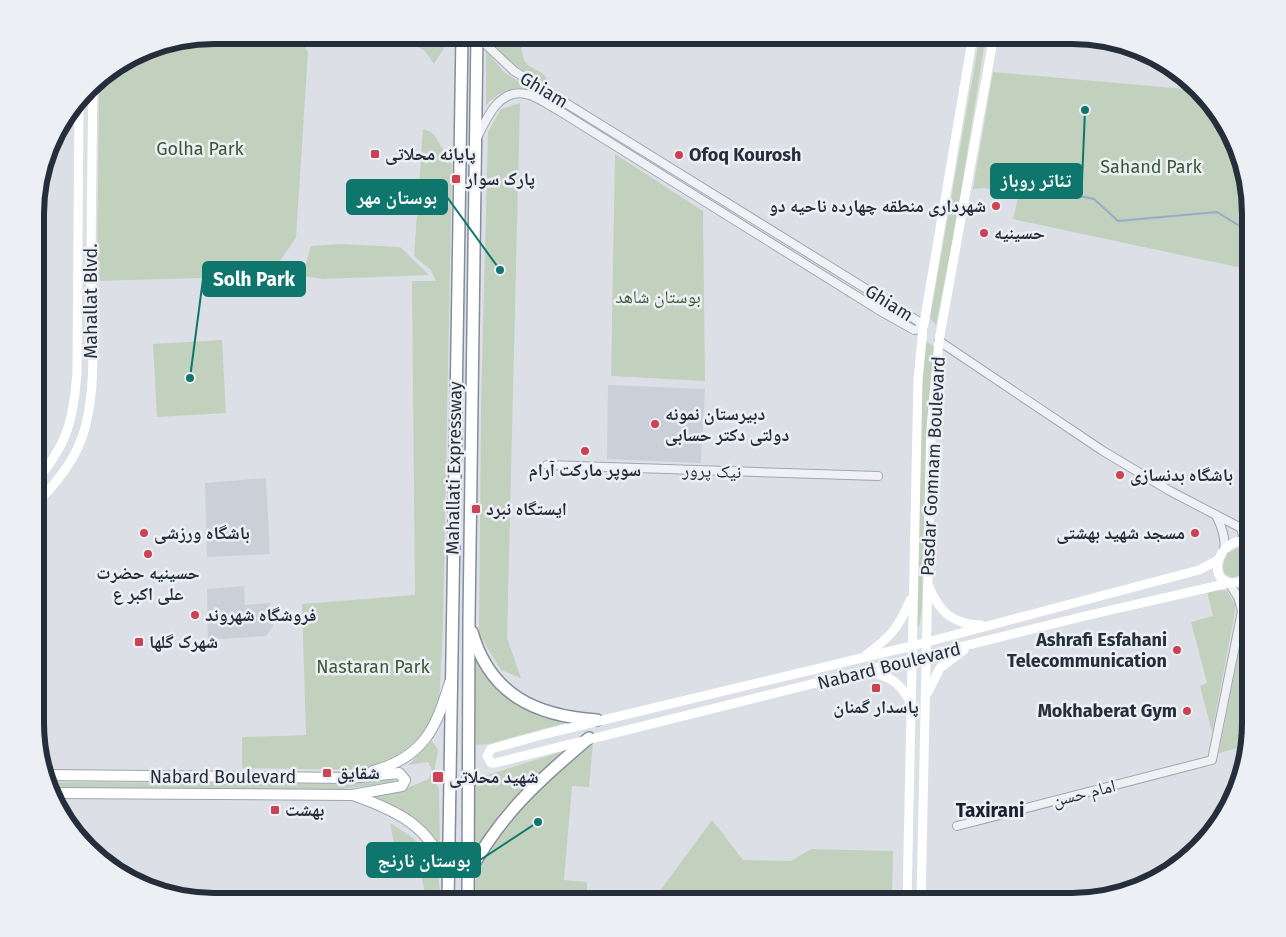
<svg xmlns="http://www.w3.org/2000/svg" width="1286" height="937" font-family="'Fira Sans','Noto Naskh Arabic',sans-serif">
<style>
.built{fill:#cbcfd8}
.green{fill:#c2d0be}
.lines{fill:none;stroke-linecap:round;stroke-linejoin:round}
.stream{stroke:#97adc7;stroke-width:2}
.tertiary-casing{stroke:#a2a7b0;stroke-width:10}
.primary-casing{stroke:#9ca4b2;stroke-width:12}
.trunk-casing{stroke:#848d9d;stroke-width:14}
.tertiary{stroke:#eff1f5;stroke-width:8}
.secondary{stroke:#fff;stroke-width:9}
.primary{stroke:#fff;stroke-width:10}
.trunk{stroke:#fff;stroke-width:11}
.poi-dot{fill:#cc4153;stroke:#eceff4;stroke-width:2}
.labels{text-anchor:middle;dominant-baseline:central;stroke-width:5;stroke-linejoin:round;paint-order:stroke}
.street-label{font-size:18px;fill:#262e3c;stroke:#eceff4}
.park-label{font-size:18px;fill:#3a5834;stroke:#eceff4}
.poi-label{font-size:18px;font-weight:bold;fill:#262e3c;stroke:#eceff4;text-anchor:start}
.neighbourhood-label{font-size:19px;font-weight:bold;fill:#191f2d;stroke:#eceff4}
.rim{fill:none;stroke:#262e3c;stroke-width:6}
.leader{fill:none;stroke:#0f766e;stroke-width:2}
.callout-dot{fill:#0f766e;stroke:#eceff4;stroke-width:2}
.callout{fill:#0f766e;stroke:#0f766e;stroke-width:2}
.callout-label{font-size:19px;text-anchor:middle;font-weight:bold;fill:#fff}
</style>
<rect width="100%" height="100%" fill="#dce0e6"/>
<g class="built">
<path d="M608,385L705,389L701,463L607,459Z"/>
<path d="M266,478L270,554L207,557L205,483Z"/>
<path d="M244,586L245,605L270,603L273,626L266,636L208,640L207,589Z"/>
</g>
<g class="green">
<path d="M396,35H431L446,45L434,64L425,51Z"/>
<path d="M491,35H542V39L521,40C521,79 541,60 550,85C528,74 499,60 491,35Z"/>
<path d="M980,35H986L956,223L936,325L930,318Z"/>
<path d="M192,39L301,41L308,52L296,238L269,276L97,281L99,78L146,48Z"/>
<path d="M486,51L504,72L533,91C513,85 500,91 486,105Z"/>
<path d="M993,72L1196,90L1232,134L1251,202V270L1013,219L1018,198L985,188L973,189Z"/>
<path d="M520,103L507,638L521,678L501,670L479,634L481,408L488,132L501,109Z"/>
<path d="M423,129L431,132L435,136L452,165L443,625L439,707L422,736L397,756L360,770L242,768V737L306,735L302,604L415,595L412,281H436L431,270L414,256Z"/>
<path d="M615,154L703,211L705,381L611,376Z"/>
<path d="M340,244L400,247L429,275L323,279L302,276L311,246Z"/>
<path d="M222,340L226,413L157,417L153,344Z"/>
<path d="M925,340L934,347L926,434L922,608L919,627H916L919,434Z"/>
<path d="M1238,548L1247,551L1249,562L1243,574L1232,578L1224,573C1221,561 1227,551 1238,548Z"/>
<path d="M1220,590L1227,591L1235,604V612L1212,732L1200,686L1207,683L1191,622L1213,616L1207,592Z"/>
<path d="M1246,602L1251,607V735L1248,745L1219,753L1242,635Z"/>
<path d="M475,651C501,694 517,714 569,722L488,744L476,745Z"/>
<path d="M432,741L438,750C437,763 430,776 439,788L440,847C419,825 400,808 371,796L400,791L429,779L432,770L428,762L408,765Z"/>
<path d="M593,744L589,787L572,786L564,880L587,882V896L654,899L712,820L743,860L791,861L811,849L893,851L892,902H475V882L484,853L527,799L577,755Z"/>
<path d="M573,748C536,770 492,816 474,856L475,779Z"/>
<path d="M394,779L395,780L393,782L335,790L50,788L48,782L352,784Z"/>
<path d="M390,823C426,845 439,858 441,902H427L421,875L400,874Z"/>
</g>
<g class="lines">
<path class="stream" d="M1022,184L1094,199L1118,221L1217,212L1251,233"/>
<g class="tertiary-casing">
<g id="tertiary">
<path d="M762,35L972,42"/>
<path d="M477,138C486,119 499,88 526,94C537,96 548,105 558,110L882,312L914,330L923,329L918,321L514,71L477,36"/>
<path d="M939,341L1103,451L1170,491L1241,528L1245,543"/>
<path d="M547,465L878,476"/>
<path d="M1216,515C1221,525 1226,540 1224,551"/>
<path d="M1248,574V589L1251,600"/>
<path d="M957,826L1212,760L1242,611L1238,597L1229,583"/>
</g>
</g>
<g class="primary-casing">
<g id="primary">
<path d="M373,771C424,757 436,728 450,682"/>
<path d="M46,775L350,778L399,773L405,780L402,786L352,795L52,793"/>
<path d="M353,795C398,811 430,826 447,873"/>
</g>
</g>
<g class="trunk-casing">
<g id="trunk">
<path d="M472,632C490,695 536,716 597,720"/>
<path d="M469,873C500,815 539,780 589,738"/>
<path d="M448,902L462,35"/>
<path d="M468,902L469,620L477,35"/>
</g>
</g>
<use href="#tertiary" class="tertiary"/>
<g class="secondary">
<path d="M36,481C68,443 73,421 77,373L79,101"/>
<path d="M36,504C58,481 77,458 85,428C97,383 92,334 91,288C91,220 92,151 93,83"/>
<path d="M1251,546L1241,541C1213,544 1207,590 1240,582L1251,571"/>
<path d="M1218,560L1199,570L912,646L545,734L491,749L487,756L491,763H495L1085,616L1229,583"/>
<path d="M929,587C939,611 953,625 981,625"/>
<path d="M866,655C890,637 899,628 910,600"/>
<path d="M868,672C890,676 900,682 910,702"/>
<path d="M928,692L940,668L964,650"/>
<path d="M907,902L918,380L923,329L973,35"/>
<path d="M921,902L931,430L939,341L994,35"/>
</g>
<use href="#primary" class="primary"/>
<use href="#trunk" class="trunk"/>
</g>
<g class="poi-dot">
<rect x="370" y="149" width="10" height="10" rx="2.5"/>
<circle cx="679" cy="155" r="5"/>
<rect x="451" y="174" width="10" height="10" rx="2.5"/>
<circle cx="996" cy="206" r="5"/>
<circle cx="984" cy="233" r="5"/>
<circle cx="655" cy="424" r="5"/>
<circle cx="585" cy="451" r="5"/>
<circle cx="1120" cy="475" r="5"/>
<rect x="471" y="504" width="10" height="10" rx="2.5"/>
<circle cx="144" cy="533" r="5"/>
<circle cx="1195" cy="533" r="5"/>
<circle cx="148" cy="554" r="5"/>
<circle cx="195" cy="615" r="5"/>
<rect x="134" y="637" width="10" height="10" rx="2.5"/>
<circle cx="1177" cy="650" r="5"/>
<rect x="871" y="683" width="10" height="10" rx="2.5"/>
<circle cx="1187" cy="711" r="5"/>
<rect x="322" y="768" width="10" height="10" rx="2.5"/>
<rect x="432" y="771" width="12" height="12" rx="2.5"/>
<rect x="270" y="805" width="10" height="10" rx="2.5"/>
</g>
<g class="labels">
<g class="street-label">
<text transform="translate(544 90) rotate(31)">Ghiam</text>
<text transform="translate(91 301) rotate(-90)">Mahallat Blvd.</text>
<text transform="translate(889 303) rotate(32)">Ghiam</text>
<text transform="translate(933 466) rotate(-87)">Pasdar Gomnam Boulevard</text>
<text transform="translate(454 468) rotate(-89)">Mahallati Expressway</text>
<text transform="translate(712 471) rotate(2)">نیک پرور</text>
<text transform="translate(889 666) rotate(-14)">Nabard Boulevard</text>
<text x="223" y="777">Nabard Boulevard</text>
<text transform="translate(1084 793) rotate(-14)">امام حسن</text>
</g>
<g class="park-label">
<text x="200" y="149">Golha Park</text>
<text x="1151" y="167">Sahand Park</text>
<text x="658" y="297">بوستان شاهد</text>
<text x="373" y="667">Nastaran Park</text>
</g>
<g class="poi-label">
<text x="385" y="154">پایانه محلاتی</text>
<text x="689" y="155">Ofoq Kourosh</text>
<text x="466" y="179">پارک سوار</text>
<text x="986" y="206" text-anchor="end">شهرداری منطقه چهارده ناحیه دو</text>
<text x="994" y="233">حسینیه</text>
<text x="665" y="414">دبیرستان نمونه<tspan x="665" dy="21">دولتی دکتر حسابی</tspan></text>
<text x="585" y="470" text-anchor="middle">سوپر مارکت آرام</text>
<text x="1130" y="475">باشگاه بدنسازی</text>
<text x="486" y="509">ایستگاه نبرد</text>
<text x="154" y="533">باشگاه ورزشی</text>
<text x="1185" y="533" text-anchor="end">مسجد شهید بهشتی</text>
<text x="148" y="573" text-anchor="middle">حسینیه حضرت<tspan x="148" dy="21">علی اکبر ع</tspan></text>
<text x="205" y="615">فروشگاه شهروند</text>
<text x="1167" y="640" text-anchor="end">Ashrafi Esfahani<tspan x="1167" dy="21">Telecommunication</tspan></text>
<text x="149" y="642">شهرک گلها</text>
<text x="876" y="707" text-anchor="middle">پاسدار گمنان</text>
<text x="1177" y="711" text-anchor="end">Mokhaberat Gym</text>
<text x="337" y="773">شقایق</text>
<text x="449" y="777">شهید محلاتی</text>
<text x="285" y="810">بهشت</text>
</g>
<g class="neighbourhood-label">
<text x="990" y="810">Taxirani</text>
</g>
</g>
<path d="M0 0H1286V937H0ZM214 44H1072A170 170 0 0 1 1242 214V723A170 170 0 0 1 1072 893H214A170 170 0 0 1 44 723V214A170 170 0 0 1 214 44Z" fill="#eceff4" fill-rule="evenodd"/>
<path class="rim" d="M214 44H1072A170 170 0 0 1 1242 214V723A170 170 0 0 1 1072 893H214A170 170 0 0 1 44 723V214A170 170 0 0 1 214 44Z"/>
<path class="leader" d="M1085 110L1082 181M500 270L447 197M190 378L203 279M538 822L480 860"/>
<g class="callout-dot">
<circle cx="1085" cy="110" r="5"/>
<circle cx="500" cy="270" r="5"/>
<circle cx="190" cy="378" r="5"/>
<circle cx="538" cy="822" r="5"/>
</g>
<g class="callout">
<rect x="991" y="164" width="91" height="34" rx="5"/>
<rect x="347" y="180" width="100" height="34" rx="5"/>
<rect x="203" y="262" width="102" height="34" rx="5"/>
<rect x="367" y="843" width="113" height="34" rx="5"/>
</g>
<g class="callout-label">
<text x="1036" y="187">تئاتر روباز</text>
<text x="397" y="204">بوستان مهر</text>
<text x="254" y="286">Solh Park</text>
<text x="424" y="867">بوستان نارنج</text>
</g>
</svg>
